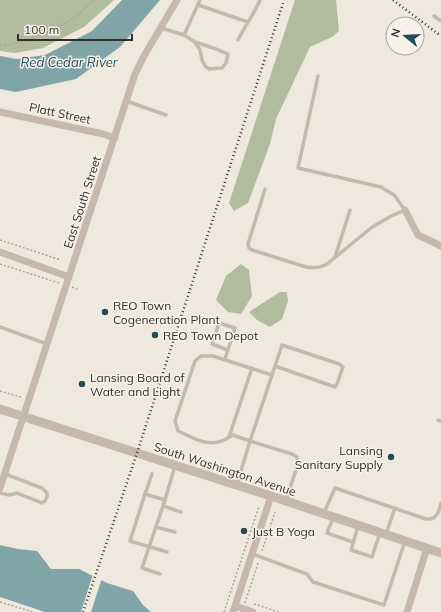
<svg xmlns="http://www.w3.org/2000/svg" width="441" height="612" font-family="Mulish,sans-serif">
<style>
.green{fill:#b1bc9f}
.water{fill:#80a5a9}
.pier{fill:#efe8dd}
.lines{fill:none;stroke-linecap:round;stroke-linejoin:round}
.path{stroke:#b1a395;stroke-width:1.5;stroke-dasharray:2 2;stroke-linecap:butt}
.service{stroke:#c6b8ab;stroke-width:3.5}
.minor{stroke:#c6b8ab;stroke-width:7}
.tertiary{stroke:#c6b8ab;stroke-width:9}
.rail{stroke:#342d29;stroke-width:2.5;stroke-dasharray:1 3;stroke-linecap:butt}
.poi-dot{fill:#244b51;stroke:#f7f2e9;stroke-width:1.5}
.labels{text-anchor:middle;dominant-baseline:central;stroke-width:3;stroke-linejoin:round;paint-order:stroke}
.street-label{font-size:12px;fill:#342d29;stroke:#f7f2e9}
.poi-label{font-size:12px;fill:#342d29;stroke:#f7f2e9;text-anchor:start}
.water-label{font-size:13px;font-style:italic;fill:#244b51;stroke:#f7f2e9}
</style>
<rect width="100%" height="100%" fill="#efe8dd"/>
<g class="green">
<path d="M0,0H114L84,27L43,48L15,53L0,51Z"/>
<path d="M295,0H336L339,31L332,37L310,47L276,119L270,144L248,203L234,211L229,203Z"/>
<path d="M241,264L249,270L252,296L241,314L228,312L216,300L226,276Z"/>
<path d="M280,292H287L288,301L282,319L270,327L257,320L249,312Z"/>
</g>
<g class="water">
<path d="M122,0H160L120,47L76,79L16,92L0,89V56L17,59L45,55L92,31Z"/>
<path d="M0,545L18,549L37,551L51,569H79L107,583L133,591L143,605L151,612H45L0,597Z"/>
</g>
<path class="pier" d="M93,574L102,578L91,612H81Z"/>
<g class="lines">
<g class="path">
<path d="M0,45H9L28,40L51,31L75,18L94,0"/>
<path d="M0,240L61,260"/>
<path d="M0,264L59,283"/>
<path d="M72,287L79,290"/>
<path d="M0,391L21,397"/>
<path d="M262,551L275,512"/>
<path d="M0,602L33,612"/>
<path d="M245,603L258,563"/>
<path d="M254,604L279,612"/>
<path d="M224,612L259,506"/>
</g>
<g class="service">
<path d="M198,5L248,22"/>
<path d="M434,16L441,21"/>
<path d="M161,28L184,35L200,0"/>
<path d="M184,35L195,42L216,49L228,54L226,63L222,68L209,69L205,66L202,60L200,50L195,42"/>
<path d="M238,40C245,26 254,14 260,0"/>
<path d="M126,101L166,115"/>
<path d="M265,189L248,244L249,248L252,250L306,267C315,268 320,268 327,264L371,228L391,216L405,210L394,195L381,187L298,168L318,76"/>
<path d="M335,257L350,210"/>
<path d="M0,327L47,344"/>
<path d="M225,359L235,328L219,323L212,344L228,350"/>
<path d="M272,375L213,356H201L195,361L175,421L178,431C191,437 207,447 221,441C225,440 229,437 233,435L250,441L275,366L335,387L337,384L343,367L339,364L282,345L275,366"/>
<path d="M438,420L441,421"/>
<path d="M229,437L252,368"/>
<path d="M237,484L250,441L292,454L297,457L298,464L286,500"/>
<path d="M0,493L9,495L17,493L42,503L45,501L47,497V493L42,488L5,474"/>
<path d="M145,494L152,474"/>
<path d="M163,506L181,512"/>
<path d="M324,513L335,488L426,519H430L434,518L438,513L441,503"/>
<path d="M333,518L327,533L353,542"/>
<path d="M358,526L351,550L372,557L380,533"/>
<path d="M156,527L175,532"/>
<path d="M386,534L395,508"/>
<path d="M167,552L130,541L145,494L165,500L175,466"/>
<path d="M252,554L307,574L313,582L384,605L405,541"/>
<path d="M160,574L142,568L165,500"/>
</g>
<g class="minor">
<path d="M0,112L103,134L115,138"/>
<path d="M405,210L418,235L441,246"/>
<path d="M0,252L69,277"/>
<path d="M0,488L135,74L144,56L177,0"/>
<path d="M235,606L253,612"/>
<path d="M233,612L271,496"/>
<path d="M407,612L427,548"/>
</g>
<path class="tertiary" d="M0,409L271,496L441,553"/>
<g class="rail">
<path d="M393,0L441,36"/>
<path d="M83,612L137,453L284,0"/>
</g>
</g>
<g class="poi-dot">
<circle cx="105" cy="312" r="4"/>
<circle cx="155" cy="335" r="4"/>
<circle cx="82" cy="384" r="4"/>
<circle cx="391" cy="457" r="4"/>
<circle cx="244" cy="531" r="4"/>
</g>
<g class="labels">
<g class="street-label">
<text transform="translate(60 113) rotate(12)">Platt Street</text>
<text transform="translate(82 202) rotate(-72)">East South Street</text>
<text transform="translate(225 469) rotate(18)">South Washington Avenue</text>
</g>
<g class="poi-label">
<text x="113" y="305">REO Town<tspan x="113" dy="14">Cogeneration Plant</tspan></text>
<text x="163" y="335">REO Town Depot</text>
<text x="90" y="377">Lansing Board of<tspan x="90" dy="14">Water and Light</tspan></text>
<text x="383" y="450" text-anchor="end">Lansing<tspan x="383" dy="14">Sanitary Supply</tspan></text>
<text x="252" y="531">Just B Yoga</text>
</g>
<g class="water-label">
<text x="69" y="62">Red Cedar River</text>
</g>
</g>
<g transform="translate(405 36) rotate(288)"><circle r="19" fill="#f7f2e9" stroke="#a9a39c"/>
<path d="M0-3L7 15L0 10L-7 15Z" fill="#244b51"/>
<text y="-6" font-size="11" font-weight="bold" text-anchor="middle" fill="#342d29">N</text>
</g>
<path d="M18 34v6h114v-6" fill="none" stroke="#342d29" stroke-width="2"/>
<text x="24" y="34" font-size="12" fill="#342d29" stroke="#f7f2e9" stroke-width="3" paint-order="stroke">100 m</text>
</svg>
